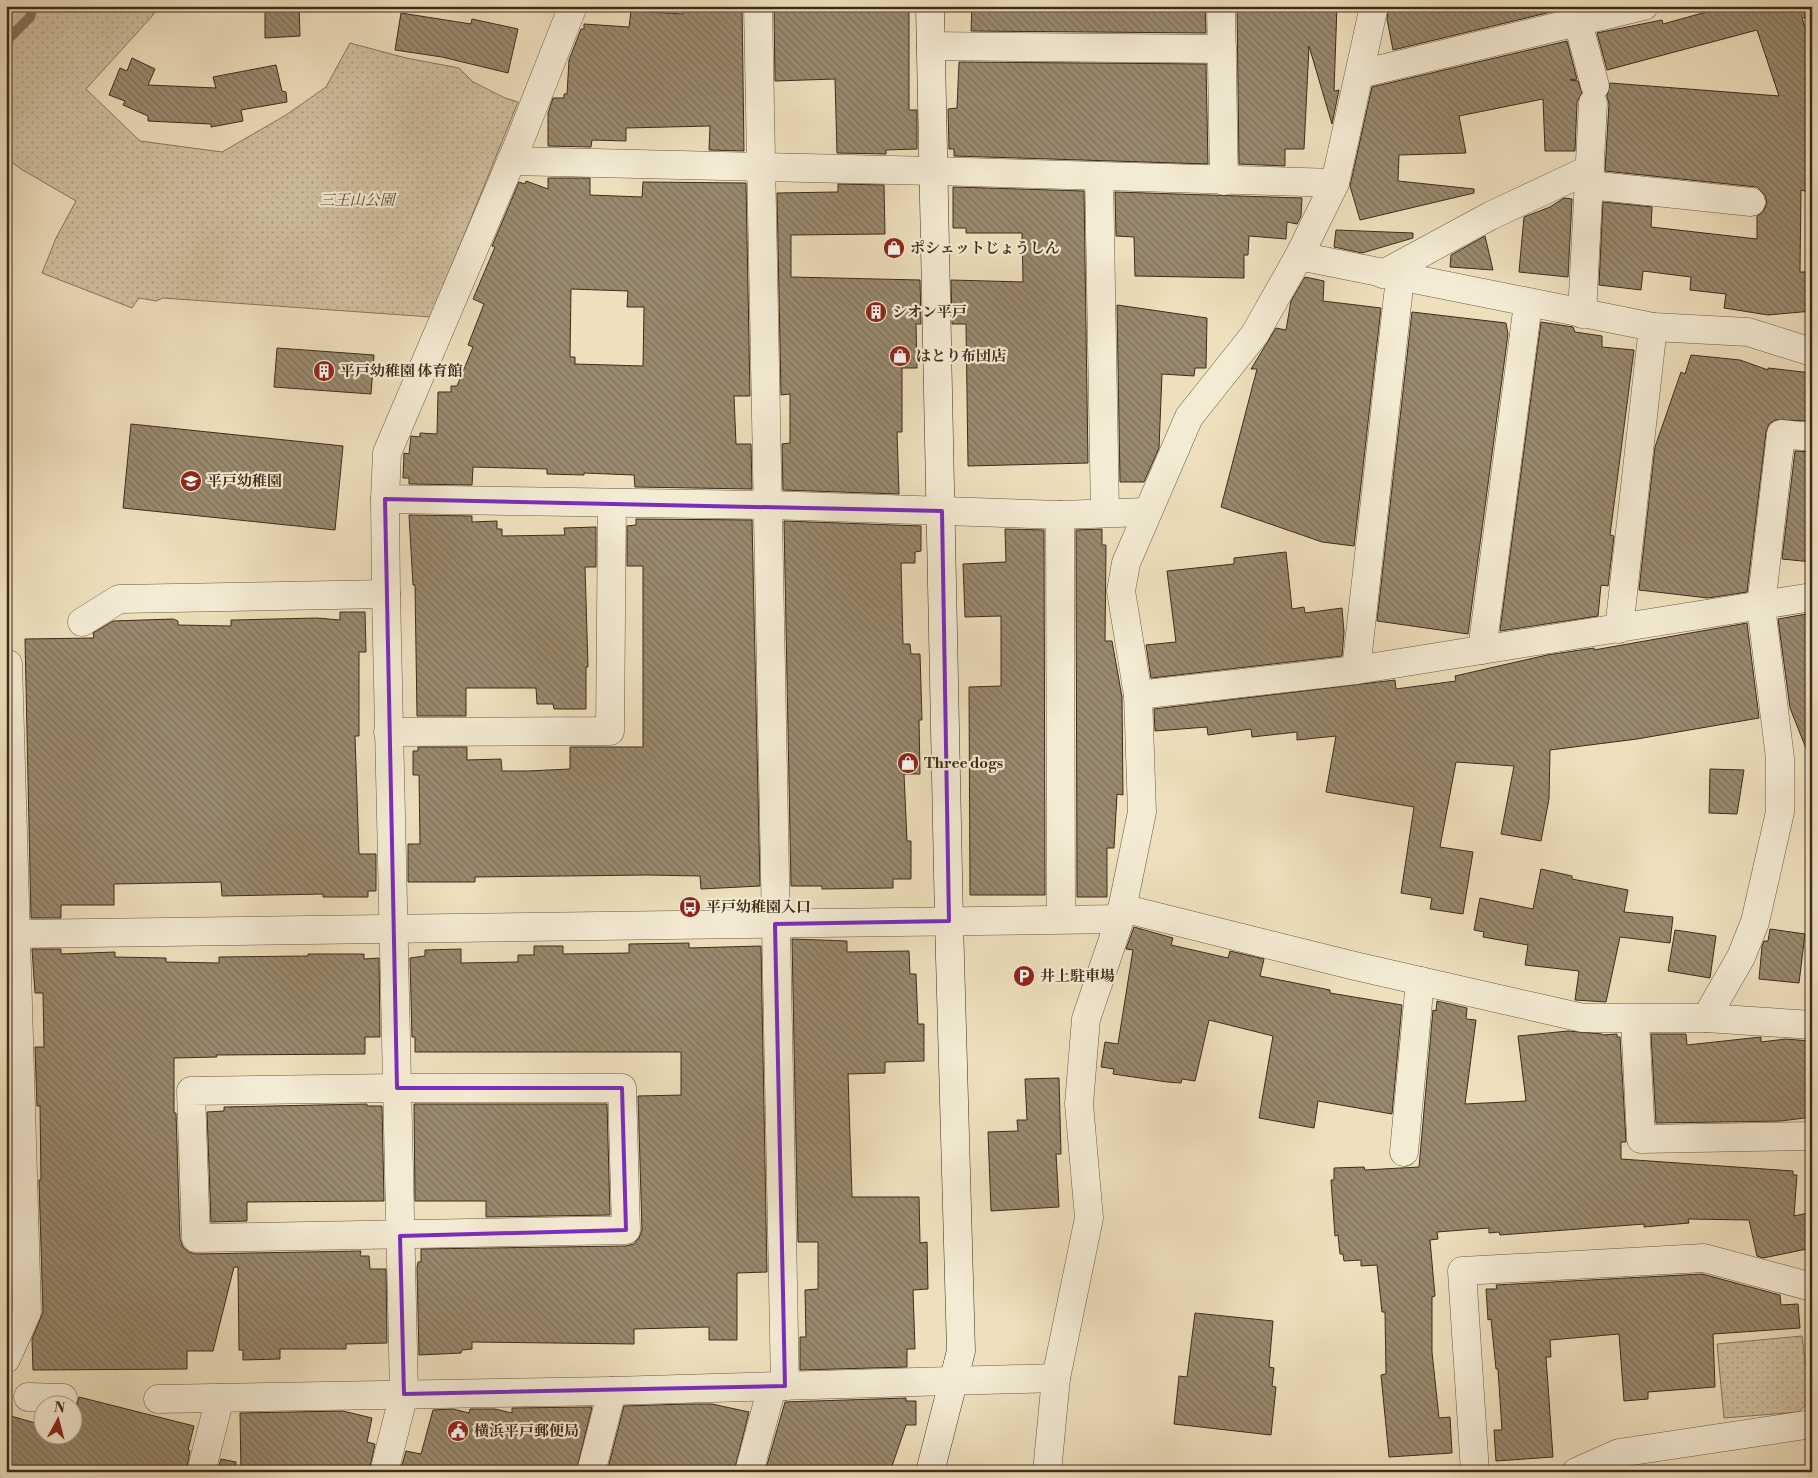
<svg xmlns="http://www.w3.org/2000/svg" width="1818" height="1478" font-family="'Libre Bodoni','Noto Serif JP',serif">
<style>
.park{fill:url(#park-dots);stroke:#86765e}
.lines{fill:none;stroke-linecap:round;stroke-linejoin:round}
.stream{stroke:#83735b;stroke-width:10}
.building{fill:url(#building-back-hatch);stroke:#3d2c1a;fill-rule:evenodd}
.street-casing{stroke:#695943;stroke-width:29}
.secondary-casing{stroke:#3d2c1a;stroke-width:29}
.street{stroke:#f4ebd4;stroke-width:28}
.secondary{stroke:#f4ebd4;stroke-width:28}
.marked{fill:none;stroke:#7b2cbf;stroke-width:4;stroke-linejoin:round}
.labels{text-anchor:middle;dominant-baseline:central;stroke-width:4.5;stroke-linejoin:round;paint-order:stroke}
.park-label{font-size:15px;font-style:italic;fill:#5a4a35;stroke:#f4ebd4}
.poi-label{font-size:15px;font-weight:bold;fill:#3d2c1a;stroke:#f4ebd4;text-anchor:start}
</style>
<defs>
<pattern id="park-dots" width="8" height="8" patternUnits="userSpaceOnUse" patternTransform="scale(1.25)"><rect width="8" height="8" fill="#d0c1a1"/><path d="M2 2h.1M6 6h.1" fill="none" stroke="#aa9d82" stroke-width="1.8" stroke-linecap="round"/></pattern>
<pattern id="building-back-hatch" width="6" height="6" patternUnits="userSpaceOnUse" patternTransform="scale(1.25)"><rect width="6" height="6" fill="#998a6f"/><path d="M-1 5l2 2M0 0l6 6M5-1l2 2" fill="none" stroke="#7e715a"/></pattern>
</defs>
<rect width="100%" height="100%" fill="#eee0bd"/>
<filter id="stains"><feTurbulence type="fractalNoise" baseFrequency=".004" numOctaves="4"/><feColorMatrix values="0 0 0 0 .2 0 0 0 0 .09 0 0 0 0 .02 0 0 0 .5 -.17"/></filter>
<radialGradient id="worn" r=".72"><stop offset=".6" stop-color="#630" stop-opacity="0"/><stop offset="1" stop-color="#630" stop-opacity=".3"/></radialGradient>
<g class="park">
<path d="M6,6H158L153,15L86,89L140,141L222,152L286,115L326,87L350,43L406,58L459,68L473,82L505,98L518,102L431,317L163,298L156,301L139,298L132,308L42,273L56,238L76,201L21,169L6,158Z"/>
<path d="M1802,1336L1810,1400L1799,1412L1724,1418L1717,1344Z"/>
</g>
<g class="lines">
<path class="stream" d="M6,41L30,17L33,6"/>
</g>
<g class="building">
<path d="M265,6H299L300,36L265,38Z"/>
<path d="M683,6H742L744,151L709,150L710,126L626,128V141L592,140L591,147L548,146V113L553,98H564V94H567L569,60L581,29H584V24L629,27L631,11L683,14Z"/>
<path d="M774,6H909V110H917V149L886,150V154L837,153L835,79L775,81Z"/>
<path d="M972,6H1205L1206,33L971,31Z"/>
<path d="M1237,6H1337L1334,91L1339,90L1332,124L1309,46L1304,149H1285V166L1239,164Z"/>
<path d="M1389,6H1576L1393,50L1387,19Z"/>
<path d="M1728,6H1812V16L1802,18L1808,38L1812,37V193L1801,190L1800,272H1812V311L1768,315L1724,308L1726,294L1690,290L1691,277L1643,271L1641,290L1599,285L1603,202L1652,207L1651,227L1757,239V216L1763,212L1767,203L1765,195L1757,187L1605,171L1609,104L1607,96L1610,83L1779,96L1757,30L1607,70L1597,33L1662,20L1663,24Z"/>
<path d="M401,13L471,24L472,19L518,29L508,73L442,57L395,50Z"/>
<path d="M1567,41L1577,79L1570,80L1578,81L1582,93L1577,102L1575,151H1545L1543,99L1459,116L1466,153L1399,155L1398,181L1474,189V193L1360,220L1350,186L1372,87Z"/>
<path d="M132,58L155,69L148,85L216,88L213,77L276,65L282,91L286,92L287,102L241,110L243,121L211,127V124L148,121V116L123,105L125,101L109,95L120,68L127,71Z"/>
<path d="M959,62L1206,64L1208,164L954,156V149H949L948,109L957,108Z"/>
<path d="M548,178H590V195L642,197L643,182L746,183L750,396H734L736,444H751L752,489L635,487L634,475L584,473V475L547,474V469L473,467L472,485L409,484V478H403L404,453L409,454L411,436L420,437V433L437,434L438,392H451V386H457L473,347L468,345L484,304L473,299L495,247L492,246L519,182L525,184L526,181L548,189ZM571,289L628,291L627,307H644L643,366L575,364V357H570Z"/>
<path d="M838,184L884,185L885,234L791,235V277L920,280L921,324H916L917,368H902V432H897L899,494L783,490L782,444L790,443V394L781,395L777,193L838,192Z"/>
<path d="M953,187L1084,191L1088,463L968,466L966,324H952L951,280L1023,282L1022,233H966V228H953Z"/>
<path d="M1115,192L1302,198L1301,216L1297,224L1287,222L1286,239L1249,236L1248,255H1244V278L1135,276L1134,237L1116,236Z"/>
<path d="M1564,198L1572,199L1568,277L1519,272L1524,217L1550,207Z"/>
<path d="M1336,230L1413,233V238L1362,253L1334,247Z"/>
<path d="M1485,236L1493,270L1450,267L1451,255Z"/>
<path d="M1305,277L1324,281L1323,301L1381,308L1354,546L1322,542L1221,507L1257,369H1251L1276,328L1286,330L1291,301Z"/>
<path d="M1117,305L1207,318L1206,368H1195L1194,376L1162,374L1159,448L1144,482H1120Z"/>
<path d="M1412,312L1506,323L1508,334L1468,634L1377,621Z"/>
<path d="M1541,322L1573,327L1575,332L1602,336V347L1634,350L1610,535L1614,536L1608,586L1601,585L1598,616L1500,631Z"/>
<path d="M277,348L374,355L371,394L274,387Z"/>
<path d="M1691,355L1740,360L1768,370V368L1812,373V421L1775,420L1769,424L1766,432L1747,592L1708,598L1639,590L1655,447L1681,372L1685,374Z"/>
<path d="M131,424L343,446L335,530L123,508Z"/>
<path d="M1795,451L1812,452V562L1782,559Z"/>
<path d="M409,515L472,516V522L497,521V529H502V536L565,535L564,528L596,527V567H585L588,667H586V709H554L553,704H537L536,688H466V716H417L415,585H413Z"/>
<path d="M636,519L752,520L760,886L701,889L700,876L648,875L475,877V882H408V844H420L419,775H413V751H418V747H467V760L501,759L502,771H528L570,769V747H643V566H627V526L636,525Z"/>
<path d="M784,521L921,526V551L915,552V563H901L903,644H910L911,654H920L922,720H919L920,774H904L907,841H911V879H893V888L822,889V886H791Z"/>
<path d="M1005,529L1044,530L1045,895H970L969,687L1001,686V616L965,617L963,564L1006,562Z"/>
<path d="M1102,529V545H1106L1105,641H1112L1122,697L1123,795L1117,794L1114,848H1107V897H1077L1076,530Z"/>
<path d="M1286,552L1292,609L1304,607L1305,613L1342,608L1344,632L1342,656L1151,678L1146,645L1176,642L1167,571L1234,564V558Z"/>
<path d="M340,612H365L366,652H359V736H355L359,854H376V891H368V897H323V894L222,896L221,882L114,884V905H61V918H31L25,639L94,638L93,633L113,621L173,619L178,621V625L231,626V620H235L317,618L340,620Z"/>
<path d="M1812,613V760L1811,761L1790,708L1778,619Z"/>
<path d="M1747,623L1759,718L1637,739L1550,750L1549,799L1541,841L1501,834L1514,766L1456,762L1440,847L1473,852L1463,914L1430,909L1432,898L1401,893L1414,807L1326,792L1336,736L1297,740V732L1252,737L1251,729L1208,735L1207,727L1155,731L1154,709L1395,680L1396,689L1456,681L1455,676L1547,655L1594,648V650Z"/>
<path d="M1710,769L1744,770L1737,814L1709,813Z"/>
<path d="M1541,869L1572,876V879L1628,890L1624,912L1673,917L1670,943L1620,937L1606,1002L1575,1000L1579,971L1525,965L1528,945L1483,937L1484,932L1474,930L1480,898L1533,909Z"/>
<path d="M1134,927L1173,938L1171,945L1228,958L1230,951L1264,959L1260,976L1330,990V993L1402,1005L1392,1114L1318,1101L1314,1128L1259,1118L1273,1036L1209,1020L1195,1081L1182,1079L1181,1083L1167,1082L1113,1074L1114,1069L1101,1067L1105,1042L1118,1044L1133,950L1126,949Z"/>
<path d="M1770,929L1805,934L1799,983L1759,979L1762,946L1764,941H1768Z"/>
<path d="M1675,930L1716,936L1710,978L1668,971Z"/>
<path d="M792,939L847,941V952L909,951L910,974H916L918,1024H924V1061L885,1062V1073L848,1074L852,1197H919L920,1243L927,1242L928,1289L913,1290L915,1349H907V1367L800,1370V1337H806L805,1290L818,1289V1242H798Z"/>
<path d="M689,943V948L761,946L767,1272L737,1273V1340H709V1327L634,1329V1344L472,1342V1349L462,1350L461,1353L419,1355L417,1268L418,1262H421V1249L626,1246L634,1244L639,1238L642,1230L638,1096L681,1095V1052H415V1037H412L410,958L425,956V950L461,949V963L518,962V955H534V946H563V954L629,953V944Z"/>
<path d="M32,949H61V954L115,952V957L166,958V962L219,963V957L308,956V954H364V959L379,958L380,1037H365V1054L216,1055L217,1057L174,1058V1113H176L180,1239L183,1247L189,1252L196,1254L361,1251L360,1256H369L370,1269H386L387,1343L346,1344V1349H280V1359L243,1360V1350H239L238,1267H234L213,1351H187V1369L33,1370L32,1339L43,1312L39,1180H41L40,1106H37L35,1047H44L43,993H35Z"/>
<path d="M1437,1001L1467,1008L1466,1019L1476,1020L1465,1104L1526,1101L1518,1036L1568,1031L1602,1034V1035L1617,1034V1037H1620L1626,1142H1621V1159L1793,1171V1175H1797L1794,1216L1808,1213L1812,1248L1763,1258L1757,1256L1749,1220L1688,1219L1689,1223L1644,1227V1224L1500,1235L1499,1232L1489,1233V1228L1437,1232L1438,1239L1430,1240L1435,1296L1432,1297V1352L1439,1418L1450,1417L1452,1453L1389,1457L1381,1375L1386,1374L1385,1312H1382L1377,1265L1361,1266V1260L1344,1261L1343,1254H1340L1338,1235L1335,1236L1331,1180H1334V1168L1364,1167L1365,1170L1419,1167L1433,1010L1436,1011Z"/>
<path d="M1651,1034H1686L1687,1045L1761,1037V1042L1786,1039L1810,1041L1812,1117L1781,1121L1656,1123Z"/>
<path d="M1059,1078L1061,1154H1056L1059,1207L991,1211L988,1132L1018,1131L1017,1120H1027L1025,1079Z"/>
<path d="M367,1104V1106H382L384,1201L247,1202V1221L211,1222L207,1112L224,1111V1107Z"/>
<path d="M414,1104H607L610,1215L486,1217V1201H415Z"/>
<path d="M6,1180L11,1309L6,1320Z"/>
<path d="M1702,1274L1780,1295L1781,1305L1798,1304L1800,1328L1713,1334L1715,1387L1648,1392V1399L1624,1401L1619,1334L1550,1340L1551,1357H1546L1553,1457L1496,1461L1494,1430H1502L1498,1369H1496L1491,1319L1488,1320L1486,1289H1497L1496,1285Z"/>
<path d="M1195,1313L1273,1321L1269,1367L1274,1368L1272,1386L1276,1387L1271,1435L1174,1424L1179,1376L1187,1377Z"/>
<path d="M79,1397L194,1426L188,1450L190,1451L186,1472H6V1435L11,1416L42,1425V1436H72V1425Z"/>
<path d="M906,1398V1401H916V1425H906L890,1472H765L785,1402Z"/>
<path d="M688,1404H712L749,1412L734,1472H607L624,1406Z"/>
<path d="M592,1407L576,1472H400L406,1451L421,1454L433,1410L453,1409L469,1413L470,1409H495L512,1413V1408Z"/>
<path d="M343,1411L372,1418L367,1442L375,1444L369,1472H241L240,1413Z"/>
<path d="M221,1459L236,1462L235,1472H217Z"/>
</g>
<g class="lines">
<g class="street-casing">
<g id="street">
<path d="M758,6L785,1386"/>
<path d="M1221,6L1224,181"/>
<path d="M1578,22L1595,86"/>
<path d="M931,46L1222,49"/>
<path d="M1360,74L1644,6"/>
<path d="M511,161L934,171L1335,183"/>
<path d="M1099,176L1105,513"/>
<path d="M1589,185L1751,202"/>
<path d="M1299,256L1653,327L1748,332L1812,352"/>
<path d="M1383,274L1490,216L1590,169"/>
<path d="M1582,314L1593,103"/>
<path d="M385,499L769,505L1060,515L1146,512"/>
<path d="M1060,515L1061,919"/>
<path d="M82,622L119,599L386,594"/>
<path d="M1619,629L1653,327"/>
<path d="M1482,650L1528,304"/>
<path d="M1356,670L1400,278"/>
<path d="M1138,695L1356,670L1812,597"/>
<path d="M388,732L610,731L612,503"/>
<path d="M1122,908L1355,966L1583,1018H1706L1812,1025"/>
<path d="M15,934L1120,919"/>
<path d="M1706,1018L1741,957L1755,922L1780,812V758L1761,606L1781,434L1812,437"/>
<path d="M1635,1019L1641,1139L1812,1136"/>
<path d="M397,1088H622L626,1230L196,1238L191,1091Z"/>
<path d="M1404,1152L1420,981"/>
<path d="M6,1359L27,1312L8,664"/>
<path d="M28,1397L63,1398"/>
<path d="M158,1399L612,1391L1056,1378"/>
<path d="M201,1472L220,1398"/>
<path d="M384,1472L404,1394L386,594L385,499L387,453L518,145L573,6"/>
<path d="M591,1472L612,1391"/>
<path d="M749,1472L772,1387"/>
<path d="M1047,1472L1056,1378L1089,1218L1079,1104L1086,1019L1120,919L1142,812L1138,695L1121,591L1126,563L1189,417L1255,334L1299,256L1335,183L1374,6"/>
<path d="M1475,1472L1462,1271L1704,1258L1812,1287"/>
<path d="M1576,1472L1619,1453L1812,1424"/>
</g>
</g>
<g class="secondary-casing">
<path id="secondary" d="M930,1472L961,1351L949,921L930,6"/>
</g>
<use href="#street" class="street"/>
<use href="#secondary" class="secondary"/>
</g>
<path class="marked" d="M385,499L942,511L949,921L775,924L785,1386L404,1394L400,1236L626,1230L622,1088H397Z"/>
<defs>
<g id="shop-disc" transform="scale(1.125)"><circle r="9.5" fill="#8f2418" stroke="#f4ebd4"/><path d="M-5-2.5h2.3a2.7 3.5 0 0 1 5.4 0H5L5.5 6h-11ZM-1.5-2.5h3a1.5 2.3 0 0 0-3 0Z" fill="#fff"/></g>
<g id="building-disc" transform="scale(1.125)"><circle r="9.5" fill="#8f2418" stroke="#f4ebd4"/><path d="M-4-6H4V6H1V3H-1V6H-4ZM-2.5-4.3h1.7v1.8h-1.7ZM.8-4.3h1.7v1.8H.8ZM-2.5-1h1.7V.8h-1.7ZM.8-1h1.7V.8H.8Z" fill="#fff"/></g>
<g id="school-disc" transform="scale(1.125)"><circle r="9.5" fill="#8f2418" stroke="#f4ebd4"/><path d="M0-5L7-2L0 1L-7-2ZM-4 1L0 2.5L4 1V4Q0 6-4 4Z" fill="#fff"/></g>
<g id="bus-disc" transform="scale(1.125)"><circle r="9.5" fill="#8f2418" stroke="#f4ebd4"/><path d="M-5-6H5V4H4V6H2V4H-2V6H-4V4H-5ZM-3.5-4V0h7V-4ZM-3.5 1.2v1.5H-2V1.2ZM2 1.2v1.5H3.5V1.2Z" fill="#fff"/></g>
<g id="parking-disc" transform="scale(1.125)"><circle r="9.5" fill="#8f2418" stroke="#f4ebd4"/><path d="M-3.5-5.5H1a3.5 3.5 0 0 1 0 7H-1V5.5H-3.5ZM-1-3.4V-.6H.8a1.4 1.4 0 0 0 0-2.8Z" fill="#fff"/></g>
<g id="civic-disc" transform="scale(1.125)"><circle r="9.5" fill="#8f2418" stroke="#f4ebd4"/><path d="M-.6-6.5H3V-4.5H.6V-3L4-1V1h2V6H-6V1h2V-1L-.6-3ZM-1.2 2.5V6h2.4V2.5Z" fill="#fff"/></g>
</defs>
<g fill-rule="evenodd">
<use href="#shop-disc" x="894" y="248"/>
<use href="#building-disc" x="876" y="312"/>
<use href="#shop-disc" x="900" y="356"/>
<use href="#building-disc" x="324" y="371"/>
<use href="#school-disc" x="191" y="481"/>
<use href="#shop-disc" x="908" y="763"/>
<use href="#bus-disc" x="690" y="907"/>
<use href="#parking-disc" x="1024" y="976"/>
<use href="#civic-disc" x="458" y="1431"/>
</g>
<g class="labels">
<g class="park-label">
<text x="357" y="200">三王山公園</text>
</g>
<g class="poi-label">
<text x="910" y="248">ポシェットじょうしん</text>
<text x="892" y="312">シオン平戸</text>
<text x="916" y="356">はとり布団店</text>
<text x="340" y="371">平戸幼稚園 体育館</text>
<text x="207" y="481">平戸幼稚園</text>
<text x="924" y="763">Three dogs</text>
<text x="706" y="907">平戸幼稚園入口</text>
<text x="1040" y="976">井上駐車場</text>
<text x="474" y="1431">横浜平戸郵便局</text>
</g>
</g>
<rect width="1818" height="1478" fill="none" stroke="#eee0bd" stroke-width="25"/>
<rect x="8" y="8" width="1803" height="1463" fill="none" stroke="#3d2c1a" stroke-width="2.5"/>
<rect x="12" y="12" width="1793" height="1453" fill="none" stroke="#3d2c1a"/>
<g transform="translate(58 1420) rotate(7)"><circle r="24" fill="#f4ebd4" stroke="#ab9f8a"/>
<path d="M0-4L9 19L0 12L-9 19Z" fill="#8f2418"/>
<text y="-8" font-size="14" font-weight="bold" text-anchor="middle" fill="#3d2c1a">N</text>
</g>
<rect width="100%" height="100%" filter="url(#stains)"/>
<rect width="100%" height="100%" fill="url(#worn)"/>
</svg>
